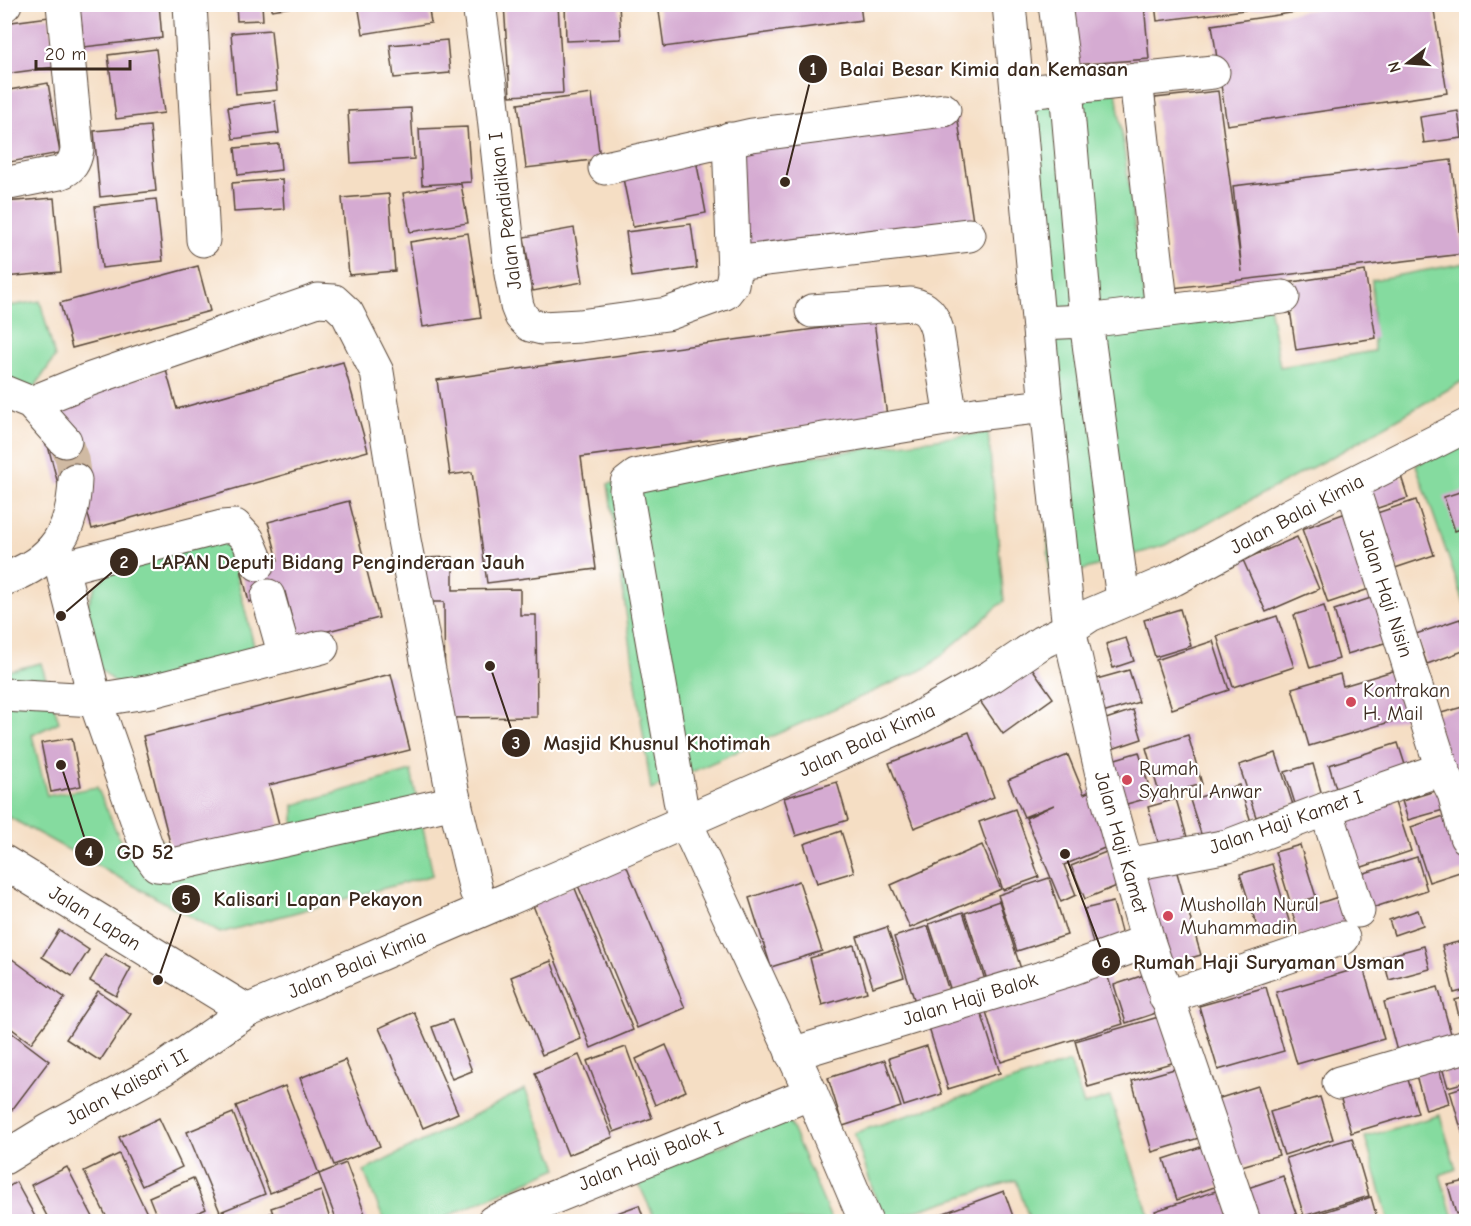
<svg xmlns="http://www.w3.org/2000/svg" width="1471" height="1226" font-family="'Comic Neue',sans-serif">
<style>
.green{fill:#85db9f;stroke:#60825e;stroke-width:1.5}
.building{fill:#d5abd2}
.lines{fill:none;stroke-linecap:round;stroke-linejoin:round}
.minor-tunnel{stroke:#d0baa3;stroke-width:33;stroke-dasharray:33 16;stroke-linecap:butt}
.minor-casing{stroke:#574537;stroke-width:35}
.minor{stroke:#fff;stroke-width:33}
.poi-dot{fill:#d1495b;stroke:#fff;stroke-width:2}
.labels{text-anchor:middle;dominant-baseline:central;stroke-width:4.5;stroke-linejoin:round;paint-order:stroke}
.street-label{font-size:20px;fill:#3b2a1e;stroke:#fff}
.poi-label{font-size:20px;fill:#3b2a1e;stroke:#fff;text-anchor:start}
.leader{fill:none;stroke:#3b2a1e;stroke-width:2}
.callout-dot{fill:#3b2a1e;stroke:#fff;stroke-width:2}
.mark-label{font-size:18px;text-anchor:middle;font-weight:bold;fill:#fff}
.callout-label{font-size:21px;text-anchor:middle;font-weight:bold;fill:#3b2a1e;stroke:#fff;stroke-width:4.5;stroke-linejoin:round;paint-order:stroke}
</style>
<rect width="100%" height="100%" fill="#fff"/>
<filter id="ink" filterUnits="userSpaceOnUse"><feTurbulence type="fractalNoise" baseFrequency=".0167" numOctaves="2"/><feDisplacementMap in="SourceGraphic" scale="12" xChannelSelector="R" yChannelSelector="G"/><feConvolveMatrix kernelMatrix="1 2 1 2 8 2 1 2 1" color-interpolation-filters="sRGB"/></filter>
<filter id="wash" filterUnits="userSpaceOnUse"><feTurbulence type="fractalNoise" baseFrequency=".008" numOctaves="4" result="noise"/><feDisplacementMap in="SourceGraphic" scale="24" xChannelSelector="R" yChannelSelector="G"/><feGaussianBlur stdDeviation="1.35" result="paint"/><feColorMatrix in="noise" values="0 0 0 0 0 0 0 0 0 0 0 0 0 0 0 0 0 1.4 0 .05"/><feComposite in="paint" operator="in"/></filter>
<g filter="url(#wash)">
<rect width="100%" height="100%" fill="#f5dec4"/>
<g class="green">
<path d="M1114,76L1145,302L1267,294L1280,367L1374,351L1372,280L1466,263V379L1339,453L1166,545L1050,580L1024,83Z"/>
<path d="M40,301L55,357L32,391L5,383L4,307Z"/>
<path d="M988,432L1004,601L928,667L651,790L608,484Z"/>
<path d="M1466,437V608L1416,465Z"/>
<path d="M226,533L257,658L124,690L90,660L85,611L96,585L122,563Z"/>
<path d="M41,663L59,722L32,735L47,796L97,787L121,842L162,840L174,867L294,830V805L411,771L433,875L220,933L5,815L4,672Z"/>
<path d="M1070,1062L1084,1105L1110,1097L1151,1221H1030L1016,1180L883,1221L854,1133Z"/>
<path d="M525,1089L558,1168L436,1221H384L364,1171Z"/>
<path d="M1440,1115L1456,1169L1440,1175L1454,1221H1389L1365,1137Z"/>
<path d="M788,1119L832,1221H656L637,1180Z"/>
</g>
<g id="blocks">
<g class="building">
<path d="M79,4H159L162,38L84,47Z"/>
<path d="M236,4H262L263,20L237,21Z"/>
<path d="M272,4H299L300,6L272,10Z"/>
<path d="M358,4H428L431,23L363,34Z"/>
<path d="M504,4H558L563,93L510,96Z"/>
<path d="M565,4H619L621,39L566,41Z"/>
<path d="M658,4H860L862,20L664,47Z"/>
<path d="M1068,4H1144L1149,59L1073,65Z"/>
<path d="M1155,4H1276V6L1157,21Z"/>
<path d="M1349,4H1433L1447,93L1227,125L1212,25Z"/>
<path d="M49,17L56,67L4,74V23Z"/>
<path d="M271,30L277,90L236,94L231,33Z"/>
<path d="M447,40L450,73L394,78L390,45Z"/>
<path d="M156,49L164,113L116,119L108,55Z"/>
<path d="M48,83L60,153L10,162L4,132V91Z"/>
<path d="M1218,91L1242,272L1233,186L1451,160L1463,254L1173,288L1155,98Z"/>
<path d="M592,94L600,159L526,168L518,104Z"/>
<path d="M275,101L279,133L233,139L228,107Z"/>
<path d="M411,108L414,159L351,163L348,111Z"/>
<path d="M1458,111L1462,138L1424,143L1420,117Z"/>
<path d="M957,114L974,228L741,255L731,141Z"/>
<path d="M150,126L156,191L100,197L94,131Z"/>
<path d="M467,127L471,182L422,185L419,129Z"/>
<path d="M279,144L281,170L238,175L235,148Z"/>
<path d="M695,154L706,213L633,227L621,169Z"/>
<path d="M282,179L284,209L234,212L232,183Z"/>
<path d="M461,184L468,223L410,232L403,193Z"/>
<path d="M389,194L395,271L349,275L342,198Z"/>
<path d="M54,198L61,272L4,277V202Z"/>
<path d="M156,199L163,261L102,268L95,206Z"/>
<path d="M691,224L697,268L632,277L626,232Z"/>
<path d="M574,228L583,282L533,291L524,237Z"/>
<path d="M468,233L481,318L423,327L410,242Z"/>
<path d="M198,266L210,311L72,348L60,303Z"/>
<path d="M1365,271L1376,338L1296,350L1286,283Z"/>
<path d="M874,321L887,416L581,457L596,569L487,583L472,472L450,475L437,380Z"/>
<path d="M343,362L368,451L92,529L78,478L58,484L48,446L68,440L57,401L166,370L177,409Z"/>
<path d="M1401,476L1408,498L1369,511L1362,489Z"/>
<path d="M1466,490V527L1455,531L1444,497Z"/>
<path d="M1416,500L1434,555L1392,569L1374,514Z"/>
<path d="M349,501L379,618L297,639L285,592L249,602L241,569L278,560L268,522Z"/>
<path d="M1354,510L1372,588L1328,603L1302,529Z"/>
<path d="M1297,537L1319,589L1266,612L1243,560Z"/>
<path d="M453,557V590L520,589V615H536L537,717L445,718L444,602H422V558Z"/>
<path d="M1374,597L1388,642L1347,654L1334,610Z"/>
<path d="M1324,606L1339,659L1310,668L1294,615Z"/>
<path d="M1180,609L1191,646L1155,657L1144,620Z"/>
<path d="M1277,616L1294,667L1233,687L1217,636Z"/>
<path d="M1460,619L1466,637V650L1427,664L1416,634Z"/>
<path d="M1126,638L1134,661L1113,668L1106,644Z"/>
<path d="M1213,641L1229,690L1172,709L1156,660Z"/>
<path d="M1027,661L1053,698L1003,734L977,697Z"/>
<path d="M1129,670L1139,702L1096,715L1086,682Z"/>
<path d="M1396,670L1410,716L1309,746L1292,688L1340,674L1343,686Z"/>
<path d="M391,674L410,750L269,785L280,828L173,855L143,736Z"/>
<path d="M1466,706V779L1454,783L1434,715Z"/>
<path d="M1133,710L1142,739L1100,753L1091,724Z"/>
<path d="M969,732L994,797L914,828L889,763Z"/>
<path d="M1188,735L1202,784L1160,796L1146,748Z"/>
<path d="M72,738L81,786L51,792L41,743Z"/>
<path d="M1398,743L1408,774L1338,795L1329,765Z"/>
<path d="M1139,752L1152,797L1116,807L1102,763Z"/>
<path d="M1276,753L1293,805L1256,817L1239,765Z"/>
<path d="M1068,755L1084,794L1092,790L1114,844L1064,865L1076,895L1061,902L1026,818L1054,805L1024,817L1008,780Z"/>
<path d="M1313,764L1324,802L1297,810L1285,772Z"/>
<path d="M837,782L848,820L796,836L784,798Z"/>
<path d="M1239,785L1254,831L1205,846L1190,800Z"/>
<path d="M1442,789L1447,809L1408,820L1402,801Z"/>
<path d="M1392,793L1411,851L1350,871L1331,812Z"/>
<path d="M1176,799L1189,844L1161,852L1148,807Z"/>
<path d="M1015,809L1039,877L1003,890L979,822Z"/>
<path d="M1456,812L1466,846V870L1429,882L1411,827Z"/>
<path d="M841,831L854,872L817,883L804,844Z"/>
<path d="M982,845L1001,889L910,928L891,885Z"/>
<path d="M1300,845L1316,897L1291,905L1275,852Z"/>
<path d="M1111,850L1124,883L1085,899L1071,866Z"/>
<path d="M1417,857L1427,890L1369,909L1358,875Z"/>
<path d="M625,862L685,1008L637,1028L577,883Z"/>
<path d="M1272,864L1290,924L1259,933L1240,874Z"/>
<path d="M1175,866L1201,955L1162,966L1136,878Z"/>
<path d="M1049,878L1067,935L1017,951L998,895Z"/>
<path d="M799,881L822,951L771,967L749,898Z"/>
<path d="M574,886L633,1030L591,1048L532,903Z"/>
<path d="M1344,895L1354,923L1302,941L1292,912Z"/>
<path d="M999,901L1021,969L987,980L965,913Z"/>
<path d="M1113,902L1123,939L1094,947L1084,909Z"/>
<path d="M1418,910L1423,925L1394,935L1389,920Z"/>
<path d="M963,912L985,980L951,991L929,924Z"/>
<path d="M928,926L950,994L916,1005L894,937Z"/>
<path d="M887,927L904,977L873,987L857,937Z"/>
<path d="M59,930L89,950L72,976L42,957Z"/>
<path d="M1466,940V990L1454,993L1442,946Z"/>
<path d="M854,945L867,992L822,1005L810,958Z"/>
<path d="M1424,946L1430,969L1389,980L1383,957Z"/>
<path d="M4,953L65,998L31,1043L4,1023Z"/>
<path d="M105,954L131,968L116,996L90,981Z"/>
<path d="M551,961L581,1039L542,1055L511,977Z"/>
<path d="M1363,967L1384,1039L1297,1064L1276,992Z"/>
<path d="M1106,971L1123,1024L1001,1062L985,1008Z"/>
<path d="M1150,973L1162,1011L1126,1023L1114,985Z"/>
<path d="M1266,987L1284,1051L1218,1070L1199,1006Z"/>
<path d="M1438,987L1455,1048L1400,1063L1384,1002Z"/>
<path d="M98,991L131,1014L100,1061L66,1039Z"/>
<path d="M1466,997V1031L1463,1032L1455,1000Z"/>
<path d="M980,1009L1000,1073L948,1089L928,1025Z"/>
<path d="M414,1012L458,1113L423,1128L379,1028Z"/>
<path d="M1162,1016L1175,1062L1088,1087L1075,1041Z"/>
<path d="M452,1020L472,1071L452,1079L432,1027Z"/>
<path d="M4,1027L49,1061L12,1110L4,1104Z"/>
<path d="M666,1045L686,1091L655,1105L636,1059Z"/>
<path d="M927,1046L942,1094L904,1106L889,1058Z"/>
<path d="M626,1047L652,1118L614,1132L587,1061Z"/>
<path d="M579,1055L613,1137L568,1155L535,1073Z"/>
<path d="M1466,1055V1082L1448,1087L1440,1061Z"/>
<path d="M1436,1058L1449,1103L1426,1110L1413,1065Z"/>
<path d="M345,1060L380,1146L334,1165L300,1078Z"/>
<path d="M885,1060L901,1107L843,1126L828,1078Z"/>
<path d="M1404,1066L1418,1113L1351,1133L1337,1086Z"/>
<path d="M1178,1068L1199,1138L1152,1152L1132,1081Z"/>
<path d="M285,1086L319,1174L270,1193L236,1106Z"/>
<path d="M1258,1086L1279,1155L1235,1168L1214,1100Z"/>
<path d="M1466,1086V1146L1450,1091Z"/>
<path d="M1320,1097L1333,1139L1284,1155L1270,1112Z"/>
<path d="M233,1113L265,1194L220,1212L187,1132Z"/>
<path d="M159,1118L182,1167L142,1186L119,1137Z"/>
<path d="M1352,1138L1369,1196L1304,1216L1286,1158Z"/>
<path d="M1210,1144L1223,1184L1177,1200L1164,1159Z"/>
<path d="M119,1154L151,1222H109L84,1171Z"/>
<path d="M346,1163L368,1222H337L319,1174Z"/>
<path d="M67,1167L94,1219L89,1222H50L31,1185Z"/>
<path d="M1283,1176L1299,1222H1256L1245,1189Z"/>
<path d="M193,1178L206,1209L178,1222H159L149,1197Z"/>
<path d="M1466,1181V1212L1456,1214L1448,1185Z"/>
<path d="M16,1182L38,1222H9L4,1213V1190Z"/>
<path d="M1222,1189L1233,1222H1159L1155,1211Z"/>
<path d="M321,1191L331,1222H276L271,1208Z"/>
<path d="M1004,1191L1015,1222H922V1221Z"/>
<path d="M1371,1197L1378,1222H1306L1305,1218Z"/>
<path d="M639,1205L645,1222H595V1221Z"/>
<path d="M271,1213L274,1222H248V1221Z"/>
</g>
</g>
</g>
<g filter="url(#ink)">
<use href="#blocks" fill-opacity="0" stroke="#574537" stroke-width="1.5"/>
<g class="lines">
<path class="minor-tunnel" d="M65,441L72,459L75,480"/>
<g class="minor-casing">
<g id="minor">
<path d="M190,4L203,240"/>
<path d="M479,4L492,99L511,274L517,306L521,316L530,325L542,328L580,326L667,314L725,293L732,284L734,273L729,139"/>
<path d="M1009,4L1046,406L1069,629L1106,792L1148,941L1244,1222"/>
<path d="M1055,4L1066,88L1086,321L1123,599"/>
<path d="M4,5L5,4"/>
<path d="M1136,80L1162,311"/>
<path d="M1017,93L1213,72"/>
<path d="M605,168L752,135L944,110"/>
<path d="M4,184L59,173C71,169 75,162 77,149L63,4"/>
<path d="M734,263L969,235"/>
<path d="M812,311L911,304C927,307 932,314 937,330L951,418"/>
<path d="M1039,323L1086,321L1283,297"/>
<path d="M4,392L31,403L65,441"/>
<path d="M31,403L88,380L318,300L334,301L347,313L377,372L404,540L452,790L476,891"/>
<path d="M1352,485L1442,769L1454,793L1466,837"/>
<path d="M54,548L62,568L95,700L149,854L157,865L168,866L455,802"/>
<path d="M62,568L222,527L235,526L248,540L258,564"/>
<path d="M4,579C55,562 73,531 75,480"/>
<path d="M268,596L285,656"/>
<path d="M4,695L95,700L152,691L322,647"/>
<path d="M1326,809L1358,911"/>
<path d="M4,862L247,1011"/>
<path d="M1127,865L1228,846L1326,809L1442,769"/>
<path d="M1166,998L1343,938"/>
<path d="M792,1054L1065,971L1148,941"/>
<path d="M1339,1083L1466,1046"/>
<path d="M4,1158L48,1131L163,1069L247,1011L564,875L913,721L992,676L1042,642L1069,629L1090,615L1174,579L1241,543L1290,515L1466,426"/>
<path d="M493,1222L811,1093"/>
<path d="M866,1222L811,1093L685,821L680,800L626,490L627,483L636,476L775,447L976,414L1046,406"/>
</g>
</g>
<use href="#minor" class="minor"/>
</g>
</g>
<g class="poi-dot">
<circle cx="1351" cy="702" r="6"/>
<circle cx="1127" cy="780" r="6"/>
<circle cx="1168" cy="916" r="6"/>
</g>
<g class="labels">
<g class="street-label">
<text transform="translate(505 211) rotate(-97)">Jalan Pendidikan I</text>
<text transform="translate(1297 514) rotate(-28)">Jalan Balai Kimia</text>
<text transform="translate(1386 593) rotate(72)">Jalan Haji Nisin</text>
<text transform="translate(867 740) rotate(-25)">Jalan Balai Kimia</text>
<text transform="translate(1286 822) rotate(-19)">Jalan Haji Kamet I</text>
<text transform="translate(1121 842) rotate(74)">Jalan Haji Kamet</text>
<text transform="translate(95 918) rotate(32)">Jalan Lapan</text>
<text transform="translate(357 964) rotate(-23)">Jalan Balai Kimia</text>
<text transform="translate(970 999) rotate(-17)">Jalan Haji Balok</text>
<text transform="translate(127 1087) rotate(-29)">Jalan Kalisari II</text>
<text transform="translate(651 1156) rotate(-22)">Jalan Haji Balok I</text>
</g>
<g class="poi-label">
<text x="1363" y="690">Kontrakan<tspan x="1363" dy="23">H. Mail</tspan></text>
<text x="1139" y="768">Rumah<tspan x="1139" dy="23">Syahrul Anwar</tspan></text>
<text x="1180" y="904">Mushollah Nurul<tspan x="1180" dy="23">Muhammadin</tspan></text>
</g>
</g>
<path class="leader" d="M785 182L813 69M61 616L124 562M490 666L516 743M61 765L89 852M158 980L186 899M1065 854L1106 962"/>
<g class="callout-dot">
<circle cx="785" cy="182" r="6"/>
<circle cx="61" cy="616" r="6"/>
<circle cx="490" cy="666" r="6"/>
<circle cx="61" cy="765" r="6"/>
<circle cx="158" cy="980" r="6"/>
<circle cx="1065" cy="854" r="6"/>
<circle cx="813" cy="69" r="15"/>
<circle cx="124" cy="562" r="15"/>
<circle cx="516" cy="743" r="15"/>
<circle cx="89" cy="852" r="15"/>
<circle cx="186" cy="899" r="15"/>
<circle cx="1106" cy="962" r="15"/>
</g>
<g class="mark-label">
<text x="813" y="75">1</text>
<text x="124" y="568">2</text>
<text x="516" y="749">3</text>
<text x="89" y="858">4</text>
<text x="186" y="905">5</text>
<text x="1106" y="968">6</text>
</g>
<g class="callout-label">
<text x="984" y="76">Balai Besar Kimia dan Kemasan</text>
<text x="338" y="569">LAPAN Deputi Bidang Penginderaan Jauh</text>
<text x="657" y="750">Masjid Khusnul Khotimah</text>
<text x="145" y="859">GD 52</text>
<text x="318" y="906">Kalisari Lapan Pekayon</text>
<text x="1269" y="969">Rumah Haji Suryaman Usman</text>
</g>
<rect width="1471" height="1226" fill="none" stroke="#fff" stroke-width="24"/>
<g transform="translate(1408 63) rotate(253)" stroke="#ffffff" stroke-width="4.5" paint-order="stroke">
<path d="M0-4.5L10 22L0 15L-10 22Z" fill="#3b2a1e"/>
<text y="-9" font-size="16" font-weight="bold" text-anchor="middle" fill="#3b2a1e">N</text>
</g>
<path d="M36 60v9h94v-9" fill="none" stroke="#3b2a1e" stroke-width="3"/>
<text x="45" y="60" font-size="18" fill="#3b2a1e" stroke="#ffffff" stroke-width="4.5" paint-order="stroke">20 m</text>
</svg>
